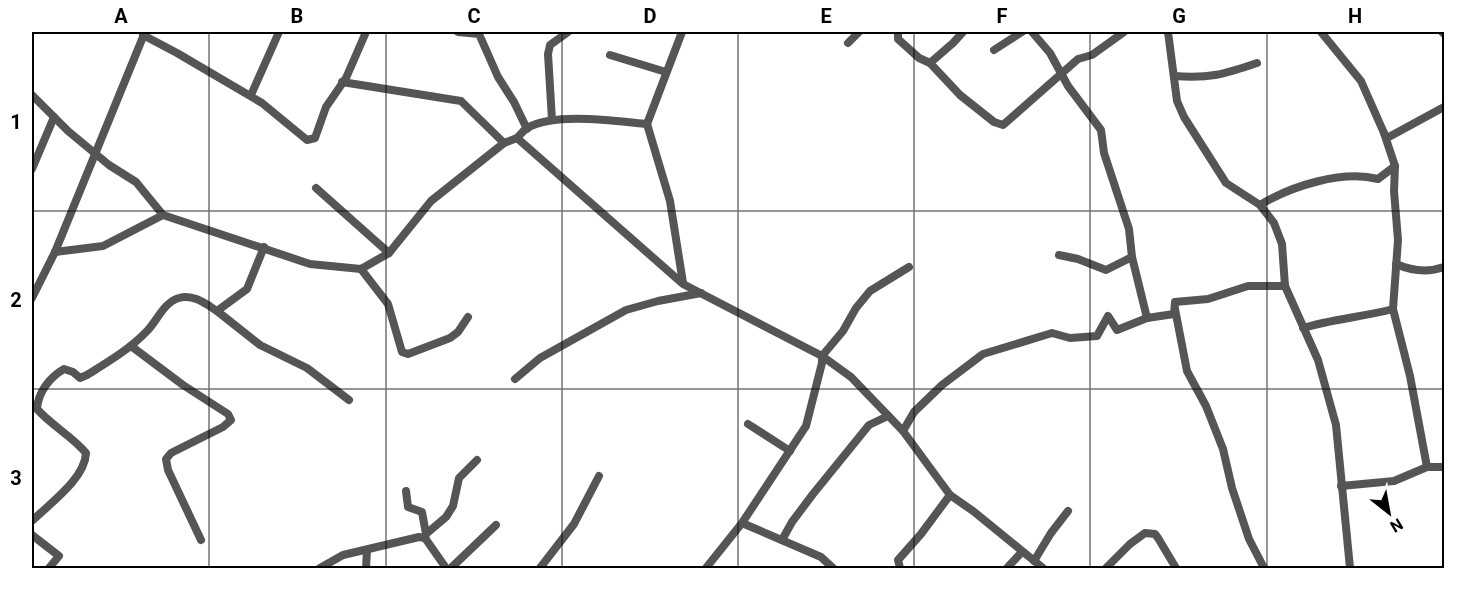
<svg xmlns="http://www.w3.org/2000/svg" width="1476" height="600" font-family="Roboto,sans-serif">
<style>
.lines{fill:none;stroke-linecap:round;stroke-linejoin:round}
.minor{stroke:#555;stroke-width:8}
.grid{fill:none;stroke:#000;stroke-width:1.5;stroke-opacity:0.55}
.neatline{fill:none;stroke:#000;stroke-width:2}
.grid-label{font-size:20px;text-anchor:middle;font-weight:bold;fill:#000}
</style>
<rect width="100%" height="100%" fill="#fff"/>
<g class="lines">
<g class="minor">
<path d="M458,32L479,34L498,77L514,102L527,129"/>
<path d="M682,32L647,124L670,201L683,283"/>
<path d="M898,32V39L919,58L930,63L960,95L994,122L1003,125L1078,59L1092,55L1124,32"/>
<path d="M1032,32L1050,53L1068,86L1101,130L1104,153L1129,229L1132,257L1147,318"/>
<path d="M1168,32L1177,101L1184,117L1226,183L1260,205L1274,223L1282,244L1285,286L1318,360L1336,425L1350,568"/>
<path d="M1321,32L1361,81L1384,133L1395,166L1394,191L1398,240L1393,309L1410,376L1427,467"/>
<path d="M1442,32L1444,34"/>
<path d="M143,35L177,53L262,103L307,140L315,138L326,107L346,78L366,32"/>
<path d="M848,43L859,32"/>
<path d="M994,50L1022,32"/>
<path d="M610,55L666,72"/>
<path d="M930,63L953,43L963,32"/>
<path d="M1174,76C1209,79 1225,74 1257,63"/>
<path d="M342,82L461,101L504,143"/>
<path d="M32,95L68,131L109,165L136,182L163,215L310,264L361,269L389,253L431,201L504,143L517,138L683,284L822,356L851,377L903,431L950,495L973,511L1043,568"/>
<path d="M251,95L279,32"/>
<path d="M552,120L548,54L550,45L568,32"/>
<path d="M1384,133L1387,138L1444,107"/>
<path d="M517,138C520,135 523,131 527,128C555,112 615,121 647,124"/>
<path d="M32,169L54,117"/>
<path d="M316,188L389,253"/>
<path d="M1260,205C1291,186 1342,170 1378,179L1395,166"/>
<path d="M55,252L103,246L163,215"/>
<path d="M1059,255L1078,259L1106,270L1132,257"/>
<path d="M1396,264C1412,271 1427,273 1444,267"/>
<path d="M361,269L388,304L402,352L408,354L450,338L458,332L468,317"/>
<path d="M32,298L55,252L145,32"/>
<path d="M1175,309L1187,371L1206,406L1223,449L1232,488L1249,539L1264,568"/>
<path d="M217,311L260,345L307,368L349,400"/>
<path d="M1303,328C1332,319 1363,317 1393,309"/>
<path d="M131,346L183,385L228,414L231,420L223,427L171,453L166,459L168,470L201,540"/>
<path d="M515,379L540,358L626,310L658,301L701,293"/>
<path d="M748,424L790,451"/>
<path d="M903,431L914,412L942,385L983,354L1052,333L1070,338L1097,336L1108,316L1117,330L1147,318L1174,314L1175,302L1208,299L1248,286H1285"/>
<path d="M1341,486L1394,481L1427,467H1444"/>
<path d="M406,491L408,507L422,512L426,534"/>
<path d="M32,521C49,504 85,479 86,453C72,436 52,426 37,409C38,392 50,377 64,369L73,372L80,378L87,375C108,362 130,349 147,331C157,321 164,302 179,298C194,294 206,304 217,311L247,289L264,247"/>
<path d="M742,523L821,557L833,568"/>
<path d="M32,535L59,556L49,568"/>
<path d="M425,538L426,534L446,517L453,506L459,478L477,460"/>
<path d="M782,540L792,522L813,494L869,425L888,416"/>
<path d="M1034,561L1051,533L1068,511"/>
<path d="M320,568L343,555L419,537L425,538L446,568"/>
<path d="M366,568L367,550"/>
<path d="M451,568L496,525"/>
<path d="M540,568L574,524L599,476"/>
<path d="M706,568L742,523L806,426L822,363V356L843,331L856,308L870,291L909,267"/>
<path d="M900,568L898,560L921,534L950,495"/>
<path d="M1007,568L1021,553"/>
<path d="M1106,568L1130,544L1145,533L1155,534L1158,538L1176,568"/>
</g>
</g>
<path class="grid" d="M209,32V568M386,32V568M562,32V568M738,32V568M914,32V568M1090,32V568M1267,32V568M32,211H1444M32,389H1444"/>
<rect width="1476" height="600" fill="none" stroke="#ffffff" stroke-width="66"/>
<g transform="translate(1389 513) rotate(149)" stroke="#ffffff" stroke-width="4.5" paint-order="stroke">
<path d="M0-4.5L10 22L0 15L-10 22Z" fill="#000000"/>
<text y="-9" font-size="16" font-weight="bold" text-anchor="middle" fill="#000000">N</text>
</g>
<rect x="33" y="33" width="1410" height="534" class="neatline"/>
<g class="grid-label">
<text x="121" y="23">A</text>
<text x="297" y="23">B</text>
<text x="474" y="23">C</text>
<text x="650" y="23">D</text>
<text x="826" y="23">E</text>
<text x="1002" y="23">F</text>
<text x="1179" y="23">G</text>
<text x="1355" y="23">H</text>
<text x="16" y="129">1</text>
<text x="16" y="307">2</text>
<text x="16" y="485">3</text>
</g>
</svg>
